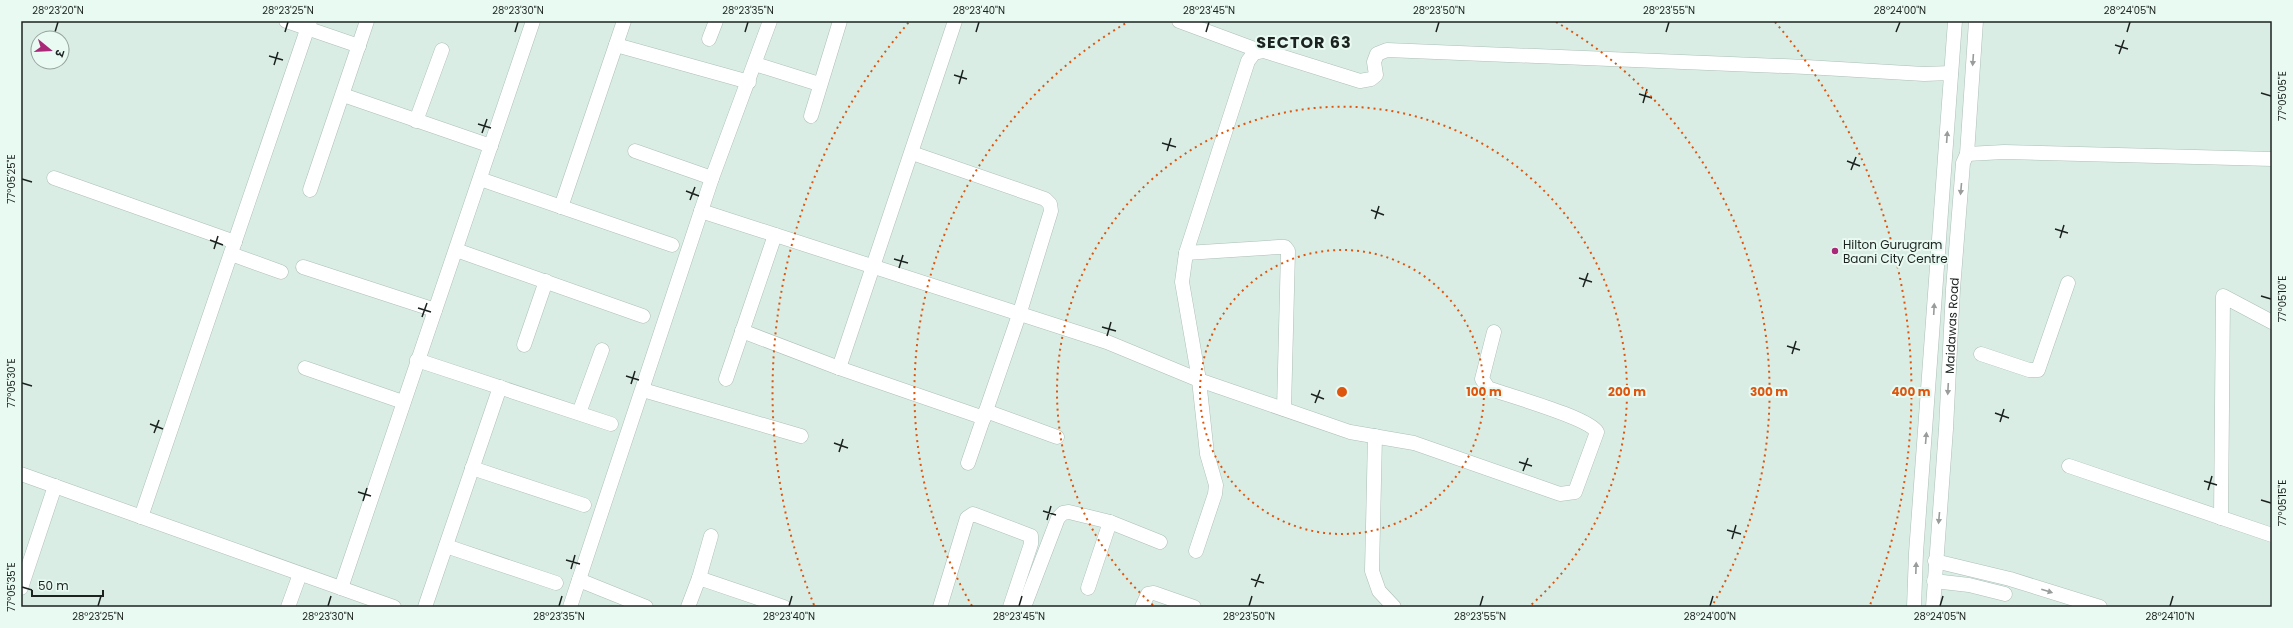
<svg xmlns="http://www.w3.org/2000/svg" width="2293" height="628" font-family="Poppins,'Noto Sans Devanagari',sans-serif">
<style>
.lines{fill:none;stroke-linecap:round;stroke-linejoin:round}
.minor-casing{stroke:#adbfb7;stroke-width:15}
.minor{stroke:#fff;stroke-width:14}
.oneway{fill:#989c9a}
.ticks{fill:none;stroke:#1b221f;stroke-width:1.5}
.ring{fill:none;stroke:#de560d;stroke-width:2;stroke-dasharray:2 4}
.poi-dot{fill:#a92978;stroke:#e8faf2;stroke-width:1.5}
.labels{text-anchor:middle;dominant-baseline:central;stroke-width:4;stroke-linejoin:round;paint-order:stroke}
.poi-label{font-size:12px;fill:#1b221f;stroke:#e8faf2;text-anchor:start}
.street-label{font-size:12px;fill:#1b221f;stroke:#e8faf2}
.district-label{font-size:16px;font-weight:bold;letter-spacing:1px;fill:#1b221f;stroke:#e8faf2}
.centre{fill:#de560d;stroke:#e8faf2;stroke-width:2}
.ring-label{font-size:12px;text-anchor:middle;font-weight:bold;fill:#de560d;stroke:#e8faf2;stroke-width:4;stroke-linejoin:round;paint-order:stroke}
.neatline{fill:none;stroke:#1b221f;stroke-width:1.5}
.ticks-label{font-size:10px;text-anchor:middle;fill:#1b221f}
</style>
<rect width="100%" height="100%" fill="#daede5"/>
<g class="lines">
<g class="minor-casing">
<g id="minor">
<path d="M286,21L359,46"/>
<path d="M1179,21L1260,51"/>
<path d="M709,39L716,21"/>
<path d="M616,45L749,82"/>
<path d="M755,64L819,84"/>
<path d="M343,95L491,146"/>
<path d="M811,116L840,21"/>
<path d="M416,121L442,50"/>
<path d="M635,151L712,178"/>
<path d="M912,153L1045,199L1050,204L1051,211L1020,312L968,463"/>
<path d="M1967,154L2004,152L2272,159"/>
<path d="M54,178L235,242"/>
<path d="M480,179L672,245"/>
<path d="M310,190L367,21"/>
<path d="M561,207L624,21"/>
<path d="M701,211L1107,342L1199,380L1350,432L1414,443L1560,494L1575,492L1597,432C1588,417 1509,396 1488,388L1482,379L1494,332"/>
<path d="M456,250L643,316"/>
<path d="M1186,253L1279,247H1285L1288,251L1284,409"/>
<path d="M231,254L281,272"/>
<path d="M303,267L435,310"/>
<path d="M742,331L839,368L984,418"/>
<path d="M524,345L546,281"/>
<path d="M1981,354L2029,370H2038L2068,283"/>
<path d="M417,360L611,424"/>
<path d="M305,368L403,402"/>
<path d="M839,368L955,21"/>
<path d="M726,379L775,235"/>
<path d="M643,390L801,436"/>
<path d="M986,411L1057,437"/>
<path d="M579,413L602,350"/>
<path d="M1375,436L1372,571L1379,591L1394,607"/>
<path d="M2069,466L2272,535"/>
<path d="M472,468L584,505"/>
<path d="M21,474L394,607"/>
<path d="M141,517L310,21"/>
<path d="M2221,518L2223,296L2272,322"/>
<path d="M446,546L556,583"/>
<path d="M1196,551L1215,494L1216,485L1207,454L1199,380L1182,282L1186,253L1248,61L1254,53L1264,51L1360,81L1371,79L1376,75L1374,62L1377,54L1387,50L1806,67L1924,74L1951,73"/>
<path d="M1935,561L2010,579L2100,607"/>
<path d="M699,578L711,536"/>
<path d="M579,580L646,607"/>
<path d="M1934,581L1969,585L2005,594"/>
<path d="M21,588L55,486"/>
<path d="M341,588L533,21"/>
<path d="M1088,588L1110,522"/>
<path d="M288,607L300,574"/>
<path d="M425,607L500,387"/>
<path d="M570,607L712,178L770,21"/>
<path d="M688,607L699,578L784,607"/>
<path d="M940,607L967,518L973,514L1031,536V544L1010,607"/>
<path d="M1024,607L1058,518L1063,513L1069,512L1110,522L1160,542"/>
<path d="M1142,607L1148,594L1154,593L1194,607"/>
<path d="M1914,607L1916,553L1955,21"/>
<path id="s1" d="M1933,607L1946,429L1953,289L1963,163L1967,154L1976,21"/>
</g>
</g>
<use href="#minor" class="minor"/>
</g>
<defs><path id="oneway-solid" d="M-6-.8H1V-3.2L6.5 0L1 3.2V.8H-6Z"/></defs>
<g class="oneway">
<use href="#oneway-solid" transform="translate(1973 60) rotate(94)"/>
<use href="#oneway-solid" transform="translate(1947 137) rotate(-86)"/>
<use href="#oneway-solid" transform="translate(1961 189) rotate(95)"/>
<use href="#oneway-solid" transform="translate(1934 309) rotate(-87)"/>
<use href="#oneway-solid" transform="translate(1948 389) rotate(93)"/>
<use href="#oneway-solid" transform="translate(1926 438) rotate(-85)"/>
<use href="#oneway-solid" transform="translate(1939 518) rotate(95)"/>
<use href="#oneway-solid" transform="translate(1916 568) rotate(-88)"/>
<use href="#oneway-solid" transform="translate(2047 591) rotate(17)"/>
</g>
<path class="ticks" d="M55,32L58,22M285,32L288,22M515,32L518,22M745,32L748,22M976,32L979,22M1206,32L1209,22M1436,32L1439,22M1666,32L1669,22M1896,32L1900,22M2127,32L2130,22M2115,45L2128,49M2119,54L2124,40M269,56L283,60M274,65L278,52M954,75L967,79M959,84L963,70M2261,93L2271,96M1639,94L1652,98M1643,103L1647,89M478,124L491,128M482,133L487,119M1162,143L1176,147M1167,151L1171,138M1847,161L1860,166M1851,170L1856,157M22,179L32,182M686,191L699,196M690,200L695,187M1371,210L1384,215M1375,219L1379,206M2055,229L2068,233M2060,238L2064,225M210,240L223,245M214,249L218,236M894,259L908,263M899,268L903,255M1579,278L1592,282M1583,287L1588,273M2261,296L2271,299M418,308L431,312M422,317L427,303M1102,327L1116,331M1107,336L1111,322M1787,346L1800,350M1792,354L1796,341M626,376L639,380M22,383L32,386M631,384L635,371M1311,394L1324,399M1315,403L1320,390M1995,413L2009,418M2000,422L2004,409M150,424L163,429M154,433L159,420M834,443L848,448M839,452L843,439M1519,462L1532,466M1523,471L1528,458M2204,481L2217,485M2208,490L2212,476M358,492L371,496M2261,500L2271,503M363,501L367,488M1043,511L1056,515M1047,520L1051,506M1727,530L1741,534M1732,539L1736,525M566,560L580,564M571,569L575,555M1251,579L1264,583M22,587L32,590M1255,587L1260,574M98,606L101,596M328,606L331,596M559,606L562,596M789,606L792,596M1019,606L1022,596M1249,606L1252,596M1480,606L1483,596M1710,606L1713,596M1940,606L1943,596M2170,606L2173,596"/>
<g class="ring">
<circle cx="1342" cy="392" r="142"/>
<path d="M1153 605A285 285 0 1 1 1531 605"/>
<path d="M972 606A427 427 0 0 1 1128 22M1556 22A427 427 0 0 1 1712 606"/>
<path d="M814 605A569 569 0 0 1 909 22M1775 22A569 569 0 0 1 1870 605"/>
</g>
<circle class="poi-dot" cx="1835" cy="251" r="4"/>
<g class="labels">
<g class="poi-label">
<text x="1843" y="244">Hilton Gurugram<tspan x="1843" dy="14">Baani City Centre</tspan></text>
</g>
<g class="street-label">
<text stroke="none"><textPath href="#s1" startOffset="282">Maidawas Road</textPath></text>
</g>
<g class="district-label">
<text x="1304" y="42">SECTOR 63</text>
</g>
</g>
<circle cx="1342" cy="392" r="6" class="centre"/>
<g class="ring-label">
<text x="1484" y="396">100 m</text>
<text x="1627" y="396">200 m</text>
<text x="1769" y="396">300 m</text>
<text x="1911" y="396">400 m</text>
</g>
<rect width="2293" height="628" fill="none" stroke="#e8faf2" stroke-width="44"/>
<g transform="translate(50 50) rotate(108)"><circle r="19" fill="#e8faf2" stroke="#96a49e"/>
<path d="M0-3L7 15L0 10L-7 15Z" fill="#a92978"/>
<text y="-6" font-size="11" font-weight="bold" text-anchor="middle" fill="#1b221f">उ</text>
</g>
<path d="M32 590v6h71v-6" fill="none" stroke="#1b221f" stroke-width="2"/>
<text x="38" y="590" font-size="12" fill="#1b221f" stroke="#e8faf2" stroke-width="3" paint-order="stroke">50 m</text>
<rect x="22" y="22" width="2249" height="584" class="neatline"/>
<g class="ticks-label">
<text x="58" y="14">28°23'20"N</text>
<text x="288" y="14">28°23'25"N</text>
<text x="518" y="14">28°23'30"N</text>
<text x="748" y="14">28°23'35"N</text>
<text x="979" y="14">28°23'40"N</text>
<text x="1209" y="14">28°23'45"N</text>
<text x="1439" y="14">28°23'50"N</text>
<text x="1669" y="14">28°23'55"N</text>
<text x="1900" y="14">28°24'00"N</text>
<text x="2130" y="14">28°24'05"N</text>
<text transform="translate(2282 96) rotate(-90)" y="4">77°05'05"E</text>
<text transform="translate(11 179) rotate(-90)" y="4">77°05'25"E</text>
<text transform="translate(2282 299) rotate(-90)" y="4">77°05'10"E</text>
<text transform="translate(11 383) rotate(-90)" y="4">77°05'30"E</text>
<text transform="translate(2282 503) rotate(-90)" y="4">77°05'15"E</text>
<text transform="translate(11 587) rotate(-90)" y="4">77°05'35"E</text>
<text x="98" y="620">28°23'25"N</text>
<text x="328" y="620">28°23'30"N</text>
<text x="559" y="620">28°23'35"N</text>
<text x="789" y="620">28°23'40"N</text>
<text x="1019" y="620">28°23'45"N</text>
<text x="1249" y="620">28°23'50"N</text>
<text x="1480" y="620">28°23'55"N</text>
<text x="1710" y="620">28°24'00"N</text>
<text x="1940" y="620">28°24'05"N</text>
<text x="2170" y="620">28°24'10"N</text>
</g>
</svg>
